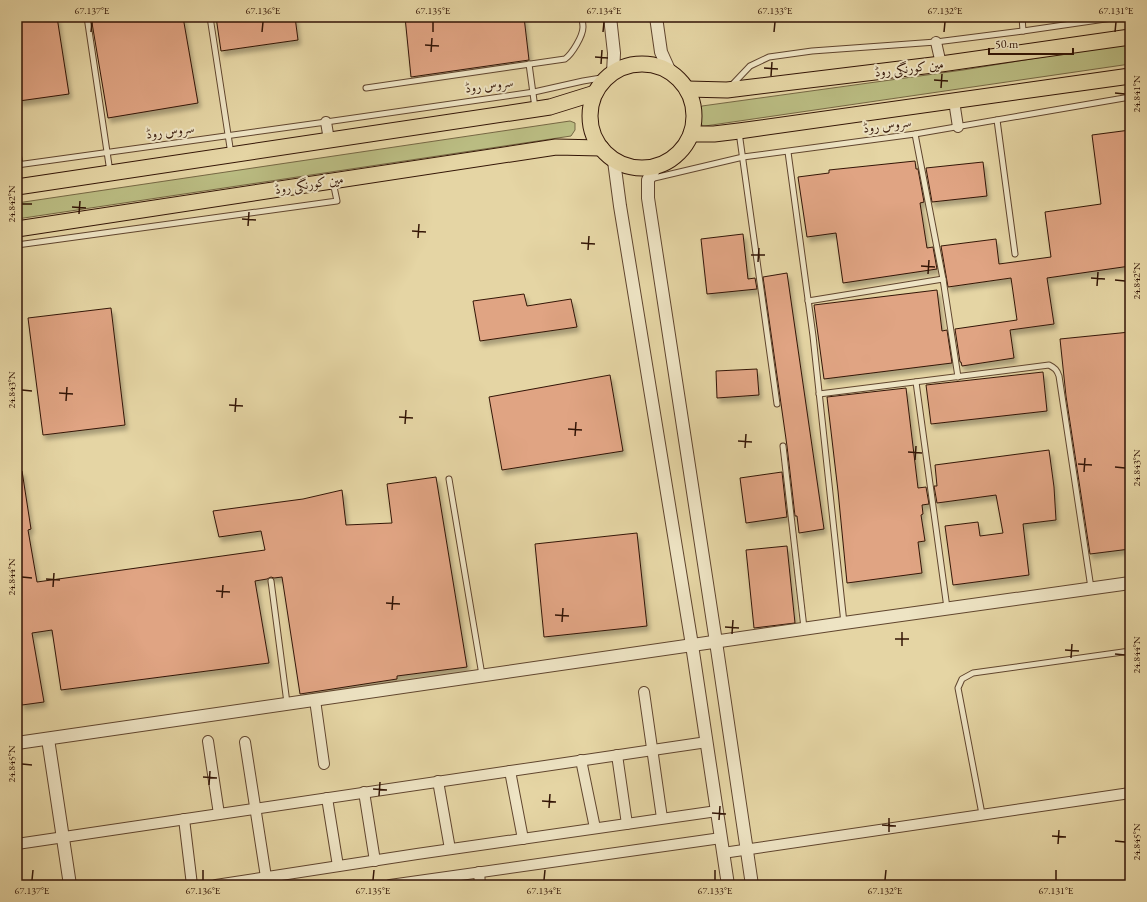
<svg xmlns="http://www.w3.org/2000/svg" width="1147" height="902" font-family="'EB Garamond',Amiri,serif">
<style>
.green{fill:#babc82;stroke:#766844}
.building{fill:#e0a483;stroke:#331506;filter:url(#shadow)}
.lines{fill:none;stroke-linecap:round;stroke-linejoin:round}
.service-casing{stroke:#60452e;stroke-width:7}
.minor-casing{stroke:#60452e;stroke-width:12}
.tertiary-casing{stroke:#60452e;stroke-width:14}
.primary-casing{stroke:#331506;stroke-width:17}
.service{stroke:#eee4c4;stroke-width:5}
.minor{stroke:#eee4c4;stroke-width:10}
.tertiary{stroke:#eee4c4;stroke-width:12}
.primary{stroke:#e5d5a4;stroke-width:15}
.ticks{fill:none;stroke:#331506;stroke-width:1.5}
.labels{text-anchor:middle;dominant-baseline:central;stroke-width:4;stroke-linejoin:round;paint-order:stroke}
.street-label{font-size:13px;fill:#331506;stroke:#eee4c4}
.neatline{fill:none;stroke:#331506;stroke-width:1.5}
.ticks-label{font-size:10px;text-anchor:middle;fill:#331506}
</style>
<defs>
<filter id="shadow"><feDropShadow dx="2.5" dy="4.5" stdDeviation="2" flood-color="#0004"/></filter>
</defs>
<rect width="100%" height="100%" fill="#e5d5a4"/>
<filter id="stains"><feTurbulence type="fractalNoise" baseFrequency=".005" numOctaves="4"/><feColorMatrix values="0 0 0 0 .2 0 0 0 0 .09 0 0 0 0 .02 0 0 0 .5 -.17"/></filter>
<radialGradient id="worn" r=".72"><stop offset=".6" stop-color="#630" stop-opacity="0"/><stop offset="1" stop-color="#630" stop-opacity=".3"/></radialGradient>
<g class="green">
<path d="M1130,43V64L705,126H702L699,110L702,106L963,70Z"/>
<path d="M570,121L575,123V130L571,136L17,219V203Z"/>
</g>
<g class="building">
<path d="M17,17H57L69,94L19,101L17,85Z"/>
<path d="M91,17H183L198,103L108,118Z"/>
<path d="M216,17H295L298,40L221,51Z"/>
<path d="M405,17H524L529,60L411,77Z"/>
<path d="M1130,130V266L1047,278L1054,324L1010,330L1014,358L962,366L961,362H960L955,329L1017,320L1011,278L948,287L941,246L996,239L999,264L1051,257L1045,212L1101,204L1092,135Z"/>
<path d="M915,161L916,169H918L924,202L920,203L927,248L933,247L937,269L843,283L836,233L807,237L798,177L829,173V170Z"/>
<path d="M983,162L987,196L932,202L926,168Z"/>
<path d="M743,234L748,279L755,278L757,289L707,294L701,239Z"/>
<path d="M787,273L824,529L799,533L797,516H795L787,446L763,277Z"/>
<path d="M937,290L942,331L947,330L952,363L824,379L814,305Z"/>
<path d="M524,294L527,306L571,299L577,327L480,341L473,301Z"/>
<path d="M111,308L125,425L43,435L28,318Z"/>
<path d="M1130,332V549L1090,554L1066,396L1060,339Z"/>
<path d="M757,369L759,395L717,398L716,371Z"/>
<path d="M1043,372L1047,411L931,424L926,385Z"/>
<path d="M610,375L623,451L502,470L489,397Z"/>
<path d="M906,388L918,488L926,487L929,504L922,505L923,514L921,515L925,541L918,542L922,573L847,583L838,491L827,397Z"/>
<path d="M1049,450L1054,487L1056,520L1023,524L1029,575L953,585L945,526L978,522L980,536L1003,533L996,495L937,503L934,486H937L935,465Z"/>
<path d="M17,471H22L31,529L28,530L37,582L265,550L261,531L219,537L213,511L303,499L342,490L346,525L392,523L387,484L436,477L467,667L397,676V679L300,694L282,577L274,578L271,577L267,579L255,581L269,663L61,690L52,630L32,633L44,702L22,705L17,672Z"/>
<path d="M782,472L787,517L746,523L740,478Z"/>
<path d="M637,533L647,626L544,637L535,544Z"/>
<path d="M787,546L795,623L754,628L746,550Z"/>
</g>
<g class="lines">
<g class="service-casing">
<g id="service">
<path d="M87,17L110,172"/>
<path d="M210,17L231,154"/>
<path d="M1022,17L1023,31"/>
<path d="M529,64L535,108"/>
<path d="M731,86L750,66L769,57L812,51L936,42L1023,31L1119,17"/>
<path d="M366,88L565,59C572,54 583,36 583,27C583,24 582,20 582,17"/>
<path d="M997,120L1015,254"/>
<path d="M739,132L777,404"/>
<path d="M915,134L943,279L958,377"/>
<path d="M17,147L20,165"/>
<path d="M788,152L813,336L844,623"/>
<path d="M17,165L326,122L534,92L583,81L607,77"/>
<path d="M650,179L743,157L915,134L1130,97"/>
<path d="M17,245L337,201L333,182"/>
<path d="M808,301L943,279"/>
<path d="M916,382L947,608"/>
<path d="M819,394L1049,365C1055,368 1057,370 1059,376L1091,588"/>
<path d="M783,446L804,628"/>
<path d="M449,479L482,675"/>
<path d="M271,581L287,703"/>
<path d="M982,814L958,688L962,679L973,673L1130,651"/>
</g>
</g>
<g class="minor-casing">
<g id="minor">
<path d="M936,42L941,64"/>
<path d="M954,101L958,127"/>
<path d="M326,122L329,140"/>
<path d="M644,692L662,818"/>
<path d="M315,700L324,764"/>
<path d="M208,741L219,814"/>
<path d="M245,742L266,877"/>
<path d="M617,755L627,824"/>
<path d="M581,760L595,828"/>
<path d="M510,771L523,839"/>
<path d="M438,781L450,849"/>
<path d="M364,792L375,861"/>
<path d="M327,798L338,866"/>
<path d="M184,819L192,885"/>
<path d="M17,844L707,742"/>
<path d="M723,853L1130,793"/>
<path d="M479,872L480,885"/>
<path d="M216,885L417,854L717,811"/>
<path d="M390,885L721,838"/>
</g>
</g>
<g class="tertiary-casing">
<g id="tertiary">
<path d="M610,17L614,53L613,73"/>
<path d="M656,17L661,52L670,72"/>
<path d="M614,161L620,206L692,645L728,885"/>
<path d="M656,166L648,180V198L716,642L752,885"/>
<path d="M48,739L70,885"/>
<path d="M17,743L844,623L1130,583"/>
</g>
</g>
<g class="primary-casing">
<g id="primary">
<circle cx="642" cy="116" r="52"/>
<path d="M687,89L727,90L941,64L1130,37"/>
<path d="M691,134H714L739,131L1130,76"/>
<path d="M17,187L550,107L595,93"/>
<path d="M17,229L556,147L601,148"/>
</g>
</g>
<use href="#service" class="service"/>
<use href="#minor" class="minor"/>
<use href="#tertiary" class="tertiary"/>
<use href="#primary" class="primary"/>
</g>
<path class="ticks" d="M91,32L92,22M262,32L263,22M433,32V22M603,32L604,22M774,32L775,22M944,32L945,22M1115,32L1116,22M425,45L439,46M431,52L432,38M595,57L608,58M601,64L602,50M764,68L778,69M771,76L772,62M934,80L948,81M941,88L942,74M1115,93L1125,94M22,204H32M72,207L86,208M79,214L80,201M242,219L256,220M248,226L249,212M412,231L426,232M418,238L419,224M581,243L595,244M588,250L589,236M751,255H765M758,262L759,248M921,266L935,267M928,274L929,260M1091,278L1105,279M1115,280L1125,281M1097,286L1098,272M22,390L32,391M59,393L73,394M66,401L67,387M229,405L243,406M235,412L236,398M399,417L413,418M405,424L406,410M568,429L582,430M575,436L576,422M738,441L752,442M745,448L746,434M908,452L922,453M915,460L916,446M1078,464L1092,465M1115,467L1125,468M1084,472L1085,458M22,577L32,578M46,579L60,580M53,587L54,573M216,591L230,592M222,598L223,585M386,603L400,604M392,610L393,596M555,615L569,616M562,622L563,608M725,627L739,628M732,634L733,620M895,639H909M902,646V632M1065,650L1079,651M1115,654L1125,655M1071,658L1072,644M22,764L32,765M203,777L217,778M209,785L210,771M373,789L387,790M379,796L380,782M542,801L556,802M549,808L550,794M712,813L726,814M719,820L720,806M882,825L896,826M889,832V818M1052,836L1066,837M1115,841L1125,842M1058,844L1059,830M32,880L33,870M203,880V870M373,880L374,870M544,880L545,870M715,880V870M885,880L886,870M1056,880V870"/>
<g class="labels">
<g class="street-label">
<text transform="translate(909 68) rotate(-7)">مین کورنگی روڈ</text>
<text transform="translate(489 85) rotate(-8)">سروس روڈ</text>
<text transform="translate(887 125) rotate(-8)">سروس روڈ</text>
<text transform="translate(170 131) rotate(-8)">سروس روڈ</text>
<text transform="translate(309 184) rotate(-9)">مین کورنگی روڈ</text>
</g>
</g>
<rect width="1147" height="902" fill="none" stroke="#e5d5a4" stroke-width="44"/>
<path d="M989 48v6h84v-6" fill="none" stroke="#331506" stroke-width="2"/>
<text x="995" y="48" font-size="12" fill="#331506" stroke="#eee4c4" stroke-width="3" paint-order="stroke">50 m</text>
<rect x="22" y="22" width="1103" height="858" class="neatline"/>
<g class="ticks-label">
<text x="92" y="14">67.137°E</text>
<text x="263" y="14">67.136°E</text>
<text x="433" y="14">67.135°E</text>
<text x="604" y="14">67.134°E</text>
<text x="775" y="14">67.133°E</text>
<text x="945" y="14">67.132°E</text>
<text x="1116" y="14">67.131°E</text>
<text transform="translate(1136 94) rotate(-90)" y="4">24.841°N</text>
<text transform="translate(11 204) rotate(-90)" y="4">24.842°N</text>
<text transform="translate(1136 281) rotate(-90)" y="4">24.842°N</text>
<text transform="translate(11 390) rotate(-90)" y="4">24.843°N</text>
<text transform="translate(1136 468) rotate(-90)" y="4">24.843°N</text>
<text transform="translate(11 577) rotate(-90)" y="4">24.844°N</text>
<text transform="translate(1136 655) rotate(-90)" y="4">24.844°N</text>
<text transform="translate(11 764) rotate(-90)" y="4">24.845°N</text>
<text transform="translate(1136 842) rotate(-90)" y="4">24.845°N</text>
<text x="32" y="894">67.137°E</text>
<text x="203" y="894">67.136°E</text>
<text x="373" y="894">67.135°E</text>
<text x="544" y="894">67.134°E</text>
<text x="715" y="894">67.133°E</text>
<text x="885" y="894">67.132°E</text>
<text x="1056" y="894">67.131°E</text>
</g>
<rect width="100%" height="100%" filter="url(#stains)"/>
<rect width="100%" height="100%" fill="url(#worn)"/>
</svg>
